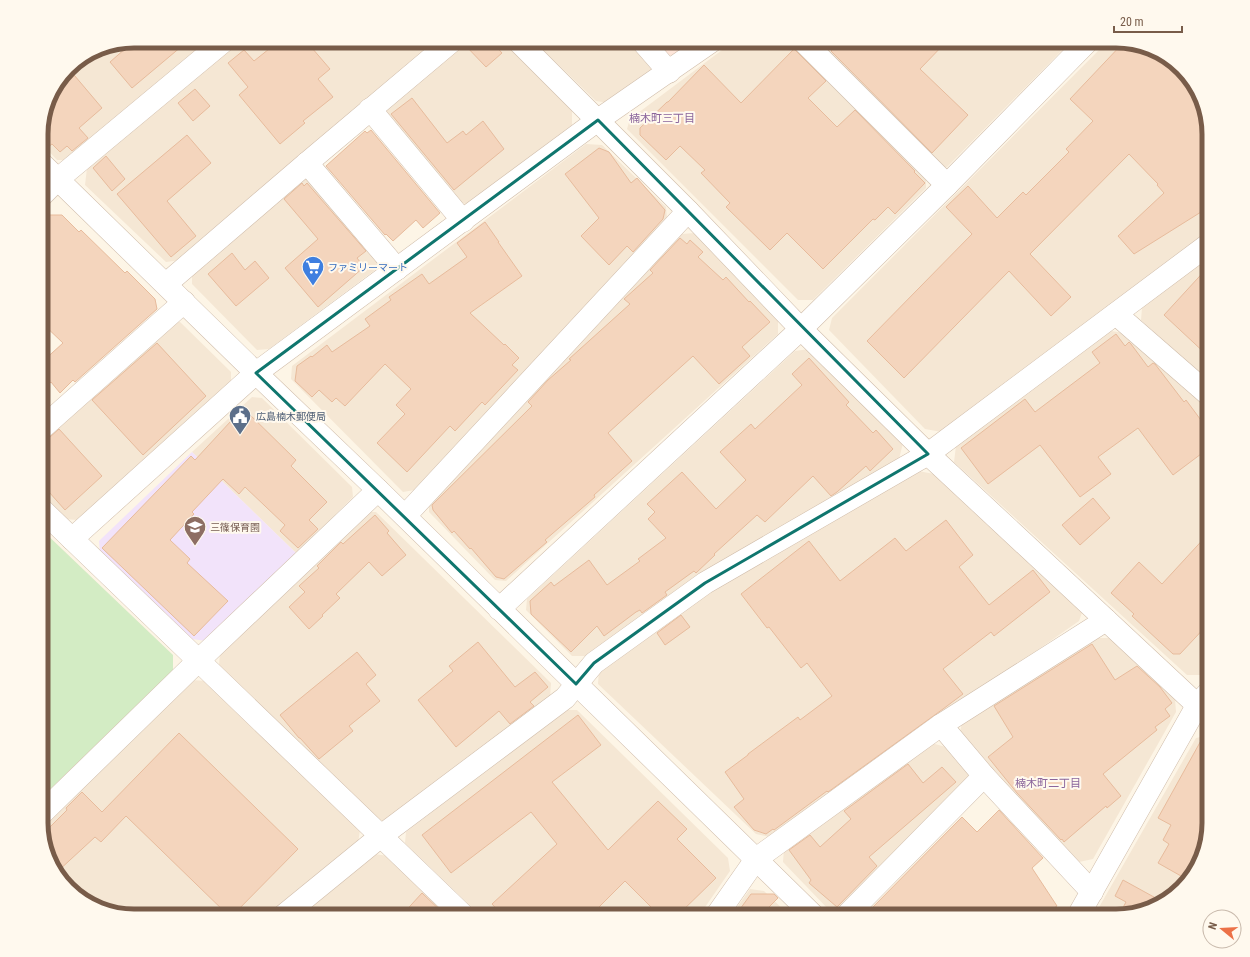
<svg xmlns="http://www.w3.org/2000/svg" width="1250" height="957" font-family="'Roboto Condensed','Noto Sans JP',sans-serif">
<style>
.residential{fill:#f5e7d4}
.commercial{fill:#fee6da}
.education{fill:#f2e3fa}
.green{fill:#d3ecc4}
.building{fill:#f4d5bd;stroke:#e7bb9c}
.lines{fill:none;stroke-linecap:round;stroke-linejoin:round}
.minor-casing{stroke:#d0bdab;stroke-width:23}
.minor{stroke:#fff;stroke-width:22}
.marked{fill:none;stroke:#0f766e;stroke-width:3;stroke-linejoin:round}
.labels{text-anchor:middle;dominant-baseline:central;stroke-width:4;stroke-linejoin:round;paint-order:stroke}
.shop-label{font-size:10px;fill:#366cbe;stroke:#fff9ee;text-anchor:start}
.service-label{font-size:10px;fill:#4e5e75;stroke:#fff9ee;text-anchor:start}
.education-label{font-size:10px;fill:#785e54;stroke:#fff9ee;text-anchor:start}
.neighbourhood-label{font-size:11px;fill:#8b659c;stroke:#fff9ee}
.rim{fill:none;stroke:#785c49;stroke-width:5}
</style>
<rect width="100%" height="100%" fill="#fdf5e6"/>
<g class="residential">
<path d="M134,41H213L72,160H57L41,143V128L51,93L73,64L99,48Z"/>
<path d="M238,41H438L181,260L166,262L85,185L87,168Z"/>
<path d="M467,41H504L572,110V125L466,204L454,201L386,117L387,109Z"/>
<path d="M534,41H639L655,69L609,103L596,101Z"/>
<path d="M734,41H796L926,174V188L813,300H798L627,129L630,119Z"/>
<path d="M812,41H1071L947,167L938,168Z"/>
<path d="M1108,41H1116L1173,60L1199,93L1209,134V231L942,432L925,429L829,330L832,318Z"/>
<path d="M586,144L602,145L666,207L667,219L420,489L403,492L291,379L292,366Z"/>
<path d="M304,177L381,259L379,267L269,349L257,350L192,284V272Z"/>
<path d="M695,233L778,321V334L506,581L495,580L429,512V503L682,234Z"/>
<path d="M1209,257V382L1141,320L1142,308Z"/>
<path d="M171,320L180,322L231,372V383L77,520L65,519L41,494V436Z"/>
<path d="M1111,331L1124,333L1209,408V667L1202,675H1187L954,462L956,446Z"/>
<path d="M809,349L903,443L899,459L707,570L585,656H572L526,610L527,599L795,351Z"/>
<path d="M252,397L262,398L352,487L353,497L296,553L192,452Z"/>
<path d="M918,471L934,474L1083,610L1079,621L770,837L756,834L598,684L599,670L707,592Z"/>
<path d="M365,512H376L551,683L550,697L391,821L377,820L219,665L220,653Z"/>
<path d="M1098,638H1110L1175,699L1176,712L1093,859L1079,862L959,736L962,723Z"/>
<path d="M190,680L207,681L360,830L358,843L270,916H134L77,897L51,864L41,829V825Z"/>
<path d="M565,710H577L728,858L730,871L699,916H481L405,843L406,832Z"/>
<path d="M1209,735V823L1190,880L1157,906L1116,916H1094L1196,738Z"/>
<path d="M931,743L946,747L968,771V783L839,912L830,911L783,862L784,849Z"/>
<path d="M374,854L389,856L451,916H296Z"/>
<path d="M750,889L764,891L790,916H731Z"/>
</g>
<path class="commercial" d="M653,41H699L676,57L664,53Z"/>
<path class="education" d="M192,452L296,553L206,641L192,639L100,552L99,541Z"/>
<path class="green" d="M41,529L173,655V670L41,798Z"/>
<g class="building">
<path d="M134,41H188L132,88L110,62Z"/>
<path d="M279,41H306L330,69L318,79L333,97L303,121L305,123L280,144L239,95L248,87L228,63L244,50L254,61Z"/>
<path d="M464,41H491L502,53L486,67L464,44Z"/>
<path d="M841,41H947L920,69L968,115L932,153L831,51Z"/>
<path d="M1123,43L1173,60L1199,93L1209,134V207L1134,254L1118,236L1164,193L1157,185L1158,184L1129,154L1030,254L1071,297L1051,316L1009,271L904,378L867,341L972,234L946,207L968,186L997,218L1023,192L1026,195L1069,152L1066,149L1093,121L1070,99Z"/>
<path d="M794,49L826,81L808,98L837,127L855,110L915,171L914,172L925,183L895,214L888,207L875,220L873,219L823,269L787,233L770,250L726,207L730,203L701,173L705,170L680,146L666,160L640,135V128L667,102H668L704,65L741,103Z"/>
<path d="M69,69L102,108L79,128L88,138L72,151L67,146L60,152L52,144L43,151H41V128L51,93Z"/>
<path d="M195,89L210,106L193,121L178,103Z"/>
<path d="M412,98L447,143L463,131L466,135L483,121L504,149L454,190L391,114Z"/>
<path d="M371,130L440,213L423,228L416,220L393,241L386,234L385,235L326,166L365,131L367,133Z"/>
<path d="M187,135L211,163L167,201L196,236L171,257L117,194Z"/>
<path d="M599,148L609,152L631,183L637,178L665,210L663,219L633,252L627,246L609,265L581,236L599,218L565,174Z"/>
<path d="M106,156L125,179L112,191L93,168Z"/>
<path d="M302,183L304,186L307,183L366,251L357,258L364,267L318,307L285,268L318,239L284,199Z"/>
<path d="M48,215H62L79,232L81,230L125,273L127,271L155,299L157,309L75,382L73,380L60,393L51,382L41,392V363L63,343L41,322V222Z"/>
<path d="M485,222L499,242H498L522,276L470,313L504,345L505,344L519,358L512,365L518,370L485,405L482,402L455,431L450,426L407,472L377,443L405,414L396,405L411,389L385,364L345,406L336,398L332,402L319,390L312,397L295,381L297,366L311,356L312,357L327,345L332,352L370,326L365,319L391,300L389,297L422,274L429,284L467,257L457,243Z"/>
<path d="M680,238L687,244L690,240L703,252L698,257L723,280L726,277L749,302L750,301L770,322L742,347L750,356L719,384L693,356L608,433L632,461L594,495L595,497L545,540L547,542L504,579L496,577L471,548L470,549L454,531L452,533L433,510L432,505L532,406L528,402L548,380L571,360L569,359L630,304L624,299L653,273L650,270Z"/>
<path d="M232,253L245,270L255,261L269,278L236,306L208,274Z"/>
<path d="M1209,266V357L1164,315Z"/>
<path d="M1116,334L1125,346L1129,342L1131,344L1148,367L1153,363L1155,364L1184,402L1186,400L1209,431V448L1173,475L1138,428L1098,457L1111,474L1080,497L1040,445L988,484L961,448L1025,399L1035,412L1100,363L1092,352Z"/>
<path d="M157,343L206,396L143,455L92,400Z"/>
<path d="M809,358L849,402L846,405L873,433L876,430L893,449L870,471L866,466L837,492L831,496L813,476L765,522L757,515L714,554L715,555L696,573L694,571L665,592L667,595L642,613L640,610L636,612L604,636L597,626L571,652L531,614L530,601L551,582L554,586L589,560L607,585L640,561L638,559L666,538L648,519L655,512L647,504L682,472L716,509L746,480L720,452L751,424L755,429L802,385L792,374Z"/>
<path d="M243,408L296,460L291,466L327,502L309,520L318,529L298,548L280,531L285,525L245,487L239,494L223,479L192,512L194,514L170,540L190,559L187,563L228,601L194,636L102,548L191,456L195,460Z"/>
<path d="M59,429L102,476L65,510L41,483V445Z"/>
<path d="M1093,498L1110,518L1080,545L1062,525Z"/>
<path d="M375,515L389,531L387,533L406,555L382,576L369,562L336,594L340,598L322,615L323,616L309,629L289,607L305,592L299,586L319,568L317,566L341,542L343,544Z"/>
<path d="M946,520L973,555L959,567L989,605L1033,570L1050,592L994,636L991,632L943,669L963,694L943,709L828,792L827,791L774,830L773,829L766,834L754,830L734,807L744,799L725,772L748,755V754L798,717L800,720L832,696L807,663L801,668L769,627L767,628L741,594L809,541L840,581L895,538L906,551Z"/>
<path d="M1209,533V623L1180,654H1173L1132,616L1134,614L1111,593L1139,562L1162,584Z"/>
<path d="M681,615L690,627L665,645L657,633Z"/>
<path d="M478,642L515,687L535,672L548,687L530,702L534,706L510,724L499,711L456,747L418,700L453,671L449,666Z"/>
<path d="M1092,644L1115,680L1137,666L1160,687L1172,703L1165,709L1170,716L1155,727L1157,730L1103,774L1121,796L1107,808L1106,806L1064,842L1062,839L1061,840L1017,793L988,757L1013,737L994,706Z"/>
<path d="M357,652L376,675L366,684L380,701L349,726L353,731L319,759L300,738H299L280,715Z"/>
<path d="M578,715L601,745L552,782L608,850L658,801L687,829L677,839L716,878L677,916H660L625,881L590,916H503L492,904L557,844L531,812L451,873L422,835Z"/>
<path d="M1208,728H1209V823L1190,879L1182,875L1181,876L1158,863L1169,844L1163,840L1171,825L1158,818Z"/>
<path d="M179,733L298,849L232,916H229L126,816L101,842L95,837L57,872L51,864L43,834L67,810L66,808L82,792L102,812Z"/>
<path d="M908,764L923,783L942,767L956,782L869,857L877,866L837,907L809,883L811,880L789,850L810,835L820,847L851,819L844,811Z"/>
<path d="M999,810L1043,858L1032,868L1057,906L1041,916H864L962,817L977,832Z"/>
<path d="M1123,880L1163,902L1157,906L1119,915L1126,902L1115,896Z"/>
<path d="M422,893L446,916H401Z"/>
<path d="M751,894H774L778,898L760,916H735Z"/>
</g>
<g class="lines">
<g class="minor-casing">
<g id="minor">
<path d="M518,41L688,211L801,329L928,454L1209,716"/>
<path d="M642,41L669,72"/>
<path d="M803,41L947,185"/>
<path d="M370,109L463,221"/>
<path d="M41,163L256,373L378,490L814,916"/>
<path d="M307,163L397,269"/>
<path d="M41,196L58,179L224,41"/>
<path d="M166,284L307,163L452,41"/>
<path d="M1116,314L1209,395"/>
<path d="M41,429L184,302"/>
<path d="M41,509L464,916"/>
<path d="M405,516L688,211"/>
<path d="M72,539L256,373L598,120L712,41"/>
<path d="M499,609L801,329L947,185L1088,41"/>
<path d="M941,725L984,776L1092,892"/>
<path d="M41,814L198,661L378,490"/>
<path d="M283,916L381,836L565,698L594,663L705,583L928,454L1209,244"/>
<path d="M716,916L756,859L941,725L1106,620"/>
<path d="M846,916L984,776"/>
<path d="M1078,916L1198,704L1209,692"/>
</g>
</g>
<use href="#minor" class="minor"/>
</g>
<path class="marked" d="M598,120L928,454L705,583L594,663L576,684L256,373Z"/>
<defs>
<g id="supermarket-pin" transform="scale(1.15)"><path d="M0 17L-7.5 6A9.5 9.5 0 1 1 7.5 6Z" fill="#3f7fe0" stroke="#fff9ee"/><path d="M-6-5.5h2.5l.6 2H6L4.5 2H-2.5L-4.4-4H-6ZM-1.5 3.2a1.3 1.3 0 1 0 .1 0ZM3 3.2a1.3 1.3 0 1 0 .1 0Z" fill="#fff"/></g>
<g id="civic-pin" transform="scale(1.15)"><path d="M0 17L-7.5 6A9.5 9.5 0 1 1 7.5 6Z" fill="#5c6f8a" stroke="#fff9ee"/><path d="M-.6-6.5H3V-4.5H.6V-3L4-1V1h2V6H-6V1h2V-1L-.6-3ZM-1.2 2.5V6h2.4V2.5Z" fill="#fff"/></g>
<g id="school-pin" transform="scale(1.15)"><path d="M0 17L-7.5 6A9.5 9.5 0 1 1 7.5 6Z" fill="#8d6e63" stroke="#fff9ee"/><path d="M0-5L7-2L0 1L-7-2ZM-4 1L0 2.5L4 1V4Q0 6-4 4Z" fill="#fff"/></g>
</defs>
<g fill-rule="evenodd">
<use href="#supermarket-pin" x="313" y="267"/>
<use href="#civic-pin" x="240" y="416"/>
<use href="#school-pin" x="195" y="527"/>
</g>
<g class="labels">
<g class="shop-label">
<text x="328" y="267">ファミリーマート</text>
</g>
<g class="service-label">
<text x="256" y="416">広島楠木郵便局</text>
</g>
<g class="education-label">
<text x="210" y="527">三篠保育園</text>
</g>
<g class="neighbourhood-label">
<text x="662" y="118">楠木町三丁目</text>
<text x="1048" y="783">楠木町二丁目</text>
</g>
</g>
<path d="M0 0H1250V957H0ZM134 48H1116A86 86 0 0 1 1202 134V823A86 86 0 0 1 1116 909H134A86 86 0 0 1 48 823V134A86 86 0 0 1 134 48Z" fill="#fff9ee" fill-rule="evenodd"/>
<path class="rim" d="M134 48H1116A86 86 0 0 1 1202 134V823A86 86 0 0 1 1116 909H134A86 86 0 0 1 48 823V134A86 86 0 0 1 134 48Z"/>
<g transform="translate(1222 929) rotate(288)"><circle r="19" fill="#fff9ee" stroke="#c9baac"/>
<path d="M0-3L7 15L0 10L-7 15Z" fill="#ec7147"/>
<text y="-6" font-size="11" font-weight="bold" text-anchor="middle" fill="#785c49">N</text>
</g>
<path d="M1114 26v6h68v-6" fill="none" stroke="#785c49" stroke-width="2"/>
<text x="1120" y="26" font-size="12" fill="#785c49" stroke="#fff9ee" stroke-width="3" paint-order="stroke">20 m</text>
</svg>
